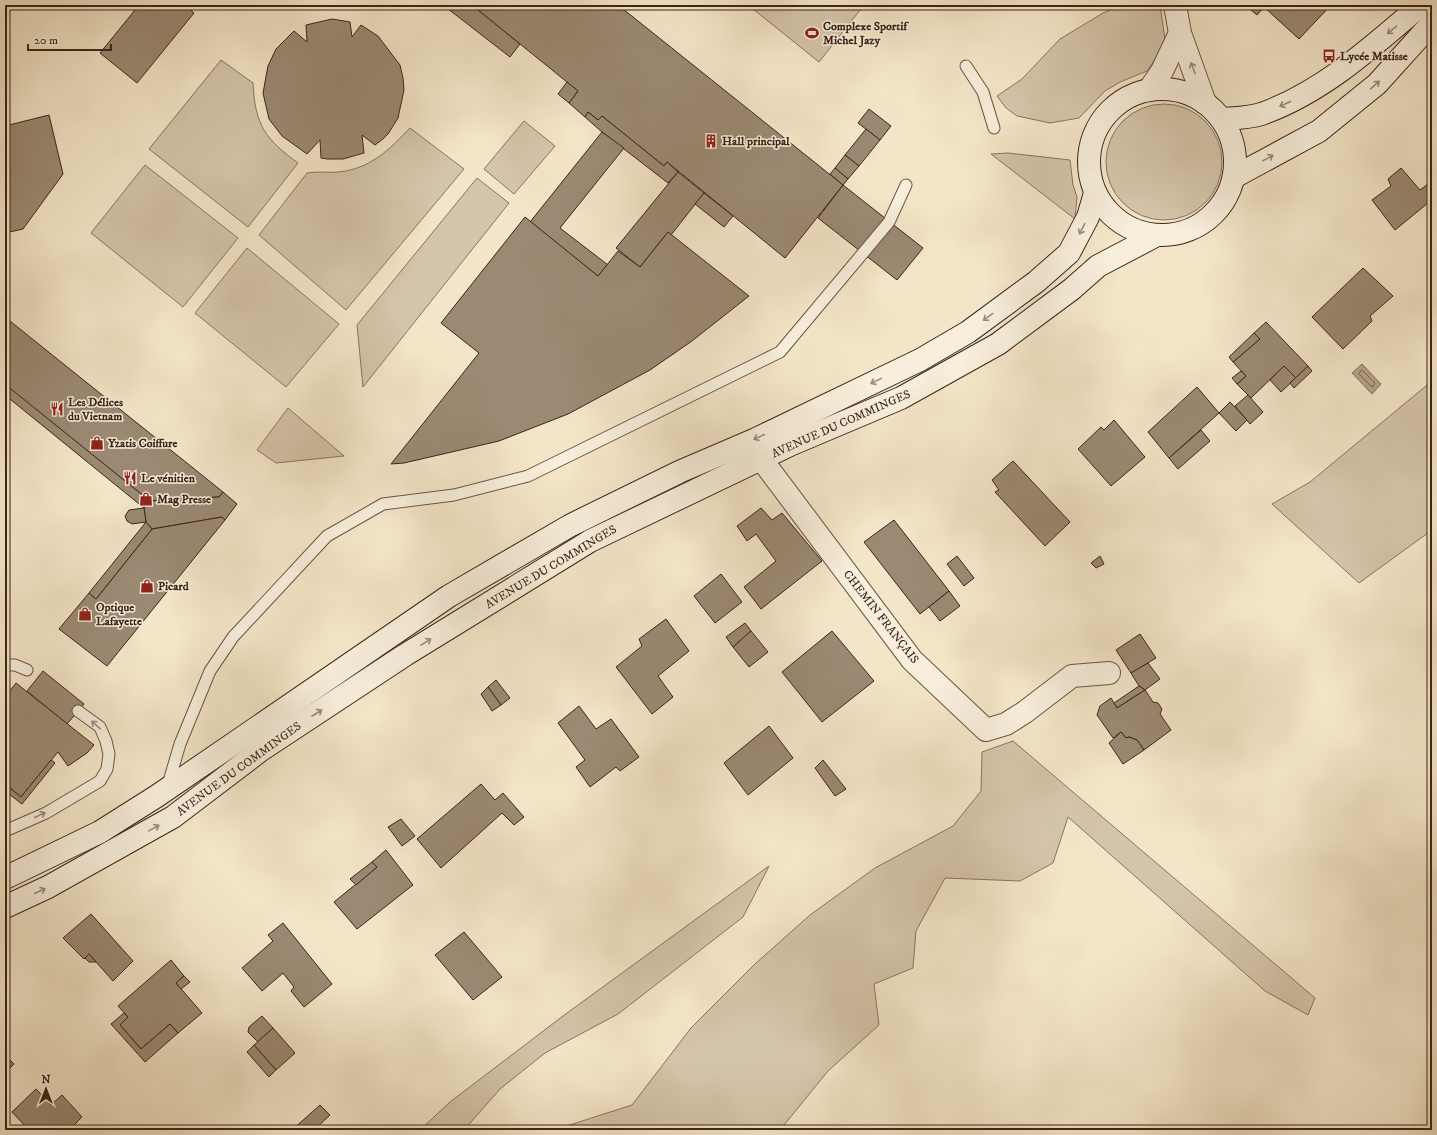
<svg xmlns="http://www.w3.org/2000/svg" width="1437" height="1135" font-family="'IM FELL DW Pica',serif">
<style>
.green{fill:#d4c4a9;stroke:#887460}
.water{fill:#b5a48b;stroke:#85715d}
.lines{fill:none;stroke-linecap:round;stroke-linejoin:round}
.shore{stroke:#786451;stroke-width:1}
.building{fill:#9b8973;stroke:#3c2517}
.lane-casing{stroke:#6a5543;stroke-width:13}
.street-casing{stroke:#6a5543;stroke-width:24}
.secondary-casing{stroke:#3c2517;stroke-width:24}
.lane{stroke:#f7eedb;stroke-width:11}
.street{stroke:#f7eedb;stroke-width:22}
.secondary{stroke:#f7eedb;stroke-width:22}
.oneway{stroke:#9a8a79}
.labels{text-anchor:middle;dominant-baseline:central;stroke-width:3;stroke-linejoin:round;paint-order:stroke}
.poi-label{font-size:12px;font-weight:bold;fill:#3c2517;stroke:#f7eedb;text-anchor:start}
.street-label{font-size:12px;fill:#3c2517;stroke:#f7eedb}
</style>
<rect width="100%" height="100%" fill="#f3e5c7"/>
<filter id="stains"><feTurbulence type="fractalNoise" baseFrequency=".005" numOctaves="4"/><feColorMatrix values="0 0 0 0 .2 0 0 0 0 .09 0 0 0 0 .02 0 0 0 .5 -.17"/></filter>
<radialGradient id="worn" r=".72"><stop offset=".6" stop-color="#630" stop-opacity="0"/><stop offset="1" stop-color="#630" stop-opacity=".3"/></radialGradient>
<g class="green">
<path d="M748,5H864L819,62Z"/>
<path d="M1123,5H1160L1165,40L1159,54L1147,71L1120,82L1105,91L1079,118L1050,123L1017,116L1006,108L997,96L1022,79L1060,39L1103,13Z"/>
<path d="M221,60L253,83C255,125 265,139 298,163L248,227L149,149Z"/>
<circle cx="1164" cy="162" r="58"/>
<path d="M524,121L555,146L514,194L484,169Z"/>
<path d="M410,128L464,169L346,310L259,235L307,173C318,171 327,173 338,172C370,169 389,150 410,128Z"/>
<path d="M1008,153L1070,160L1073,185L1077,197L1075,219L991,154Z"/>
<path d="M145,165L238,238L183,307L91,233Z"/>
<path d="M477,178L509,203L363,387L357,325Z"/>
<path d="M247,248L339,324L286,387L195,313Z"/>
<path d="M1432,381V530L1359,583L1272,504L1310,482Z"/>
<path d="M288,408L344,456L276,463L257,450Z"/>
<path d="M1013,741L1315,998L1308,1015L1265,991L1068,817L1053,863L1020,881L945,878L916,931L913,968L874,984L879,1025L828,1071L780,1130H554L632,1105L691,1028L755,964L810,915L875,868L953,826L981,791L982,752Z"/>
<path d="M769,866L743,917L618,1014L545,1053L500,1089L464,1130H420L450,1102L563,1016Z"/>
</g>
<path class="water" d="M1362,364L1381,384L1372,394L1352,373Z"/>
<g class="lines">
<path class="shore" d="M1362,370L1375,383L1373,387L1371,386L1359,374Z"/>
</g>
<g class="building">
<path d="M139,5H185L194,13L137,83L100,53Z"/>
<path d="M443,5H472L520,44L510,57Z"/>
<path d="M472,5H618L843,185L785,258L667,162L664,166L602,116L598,120L588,112L585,117L569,103L578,91Z"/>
<path d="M1245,5H1331L1299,39L1264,7L1257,15Z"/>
<path d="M332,19L350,22L352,37L361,25L378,36L400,65L403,78L404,90L398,118L388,134L383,139L375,145L362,135L364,153L343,159H327L321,158L320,140L307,154L282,136L269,119L263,93L268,66L276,49L294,31L307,42L306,25Z"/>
<path d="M567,82L578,91L569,103L558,94Z"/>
<path d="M869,109L891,126L880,140L858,123Z"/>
<path d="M588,112L598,120L602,116L664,166L667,162L678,172L668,183L602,132L585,117Z"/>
<path d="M49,115L63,174L23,229L5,233V126Z"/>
<path d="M866,129L880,140L859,166L845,155Z"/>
<path d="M602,132L624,148L560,228L608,265L598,276L530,222Z"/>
<path d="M845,155L859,166L848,179L835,168Z"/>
<path d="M835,168L848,179L843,185L830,174Z"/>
<path d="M1401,168L1420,190L1432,181V207L1428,203L1395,230L1372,200L1391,186L1388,179Z"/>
<path d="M678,172L704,193L671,235L668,232L640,267L616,248Z"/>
<path d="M843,185L923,248L897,280L818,218Z"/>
<path d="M704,193L733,216L724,227L695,204Z"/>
<path d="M525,217L598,276L618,251L640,267L668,232L749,296L692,341L650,370L568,414L499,441L404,463L391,464L479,353L441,323Z"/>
<path d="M1363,268L1393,296L1370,316L1372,321L1343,349L1312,317Z"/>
<path d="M5,317L223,492L219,497L150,501L5,386Z"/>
<path d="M1266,322L1308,366L1296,378L1284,366L1251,398L1237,384L1246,376L1233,362L1260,339L1254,333Z"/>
<path d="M1254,333L1260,339L1233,362L1229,357Z"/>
<path d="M1284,366L1296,378L1281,392L1270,380Z"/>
<path d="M1308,366L1312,371L1294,388L1290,383Z"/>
<path d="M1241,371L1246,376L1237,384L1232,378Z"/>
<path d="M6,385L150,501L144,508L5,395Z"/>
<path d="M1197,387L1219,413L1169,458L1148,432Z"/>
<path d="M1248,395L1263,412L1250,424L1235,406Z"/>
<path d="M1230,402L1247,420L1236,431L1219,413Z"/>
<path d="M1114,420L1145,457L1111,486L1078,449L1101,427L1104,430Z"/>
<path d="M1201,430L1210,441L1178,469L1169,458Z"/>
<path d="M1013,461L1070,522L1045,546L995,492L999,490L992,480Z"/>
<path d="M223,492L237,504L225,520L222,517L152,529L146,522L144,508L150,501L219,497Z"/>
<path d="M144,508L146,522L132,524L127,521L125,516L129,510Z"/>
<path d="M761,508L772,520L782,513L822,561L761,609L744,587L776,561L756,534L747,541L737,526Z"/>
<path d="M222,517L225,520L107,666L59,629L89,593L96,599L152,529Z"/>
<path d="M894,520L949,591L920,614L864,542Z"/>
<path d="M146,522L152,529L96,599L89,593Z"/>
<path d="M957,556L974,578L964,586L947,564Z"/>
<path d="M1100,556L1104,564L1096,568L1091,563Z"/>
<path d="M721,574L742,602L715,623L694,596Z"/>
<path d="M949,591L960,606L940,621L929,607Z"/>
<path d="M666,619L689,651L658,676L673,697L652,714L616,667L642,646L639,639Z"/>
<path d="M745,623L751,631L733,647L726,637Z"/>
<path d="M751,631L768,652L749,667L733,647Z"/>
<path d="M832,631L874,681L822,722L782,672Z"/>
<path d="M1140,634L1156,658L1131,673L1116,650Z"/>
<path d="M1148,663L1160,679L1145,690L1139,686L1131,673Z"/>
<path d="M43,671L84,704L67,724L27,691Z"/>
<path d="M496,680L510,698L501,705L488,687Z"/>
<path d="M16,683L94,745L87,753L68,766L58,752L21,797L5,784V697Z"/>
<path d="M1139,686L1145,690L1117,708L1114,703Z"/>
<path d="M488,687L501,705L492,711L481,694Z"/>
<path d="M1145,690L1153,702L1158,703L1162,709L1160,714L1171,730L1144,750L1137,740L1129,737L1126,738L1121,732L1113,738L1097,715L1100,706L1111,698L1117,708Z"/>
<path d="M579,706L596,729L611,719L639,757L620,771L616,767L590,787L576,767L585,760L558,723Z"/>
<path d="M769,726L793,758L748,795L724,763Z"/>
<path d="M1121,732L1126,738L1129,737L1137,740L1144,750L1123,764L1109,743Z"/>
<path d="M51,760L55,763L22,804L5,791V784L21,797Z"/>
<path d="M823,760L846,789L835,796L815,768Z"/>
<path d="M481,784L495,800L503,793L524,817L514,825L502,813L441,868L417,839Z"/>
<path d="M401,819L415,836L402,846L388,827Z"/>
<path d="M386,850L413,885L357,929L334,902L377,867L372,862Z"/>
<path d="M372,862L377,867L356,885L350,879Z"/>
<path d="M91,914L133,961L113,981L89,954L84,959L63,938Z"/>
<path d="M283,923L332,984L304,1007L291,991L294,987L283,973L262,991L242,968L273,941L268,935Z"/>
<path d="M464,932L502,977L473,1000L435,955Z"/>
<path d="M89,954L96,962H89L85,958Z"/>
<path d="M171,960L184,976L176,983L202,1013L178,1033L170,1024L141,1049L120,1025L128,1017L118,1006Z"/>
<path d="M184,976L190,982L181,989L176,983Z"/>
<path d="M124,1013L128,1017L120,1025L141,1049L170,1024L178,1033L145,1062L111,1024Z"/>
<path d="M262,1016L273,1028L258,1042L248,1032L249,1027Z"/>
<path d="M273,1028L295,1053L276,1070L254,1045Z"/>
<path d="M254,1045L276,1070L269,1077L247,1052Z"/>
<path d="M5,1055L14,1064L5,1073Z"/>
<path d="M36,1089L51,1105L62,1095L82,1117L72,1127L75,1130H29L12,1112Z"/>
<path d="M320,1105L330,1115L314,1130H292Z"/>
</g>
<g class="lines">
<g class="lane-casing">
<g id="lane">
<path d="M966,66L983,92L994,128"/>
<path d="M5,665H15L27,670"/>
<path d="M167,788L180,744L210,671L233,637L327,536L383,504L454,495L528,476L780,352L889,222L906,185"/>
<path d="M5,831L46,813L100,781L107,769L109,754L106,741L100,727L78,711"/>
</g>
</g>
<g class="street-casing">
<g id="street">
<path d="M1175,5L1180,33L1205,103"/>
<path d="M1149,90L1162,71L1180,33"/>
<path d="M762,460L912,660L986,730L1006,724L1025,712L1072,676L1109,673"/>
</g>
</g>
<g class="secondary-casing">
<g id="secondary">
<circle cx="1162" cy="162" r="73"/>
<path d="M1222,119C1235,118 1252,118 1264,113C1324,91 1373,46 1421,5"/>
<path d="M1234,177L1319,131L1377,84L1432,23"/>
<path d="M5,878L100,832L157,796L449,596L571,525L679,472L756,439L920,360L968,332L1036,282L1069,253L1088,217L1095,193"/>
<path d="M5,907L48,887L173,817L261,750L405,655L590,541L792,444L901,398L998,344L1072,289L1098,266L1155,236"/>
</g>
</g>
<use href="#lane" class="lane"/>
<use href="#street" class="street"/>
<use href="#secondary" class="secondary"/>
</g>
<defs><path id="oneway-shaft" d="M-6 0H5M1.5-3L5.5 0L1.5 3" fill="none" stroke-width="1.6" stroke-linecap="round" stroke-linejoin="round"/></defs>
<g class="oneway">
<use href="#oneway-shaft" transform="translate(1392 30) rotate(140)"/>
<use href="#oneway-shaft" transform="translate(1193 68) rotate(-111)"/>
<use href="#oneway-shaft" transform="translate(1375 85) rotate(-42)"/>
<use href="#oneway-shaft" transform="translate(1285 104) rotate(155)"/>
<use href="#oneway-shaft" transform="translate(1268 158) rotate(-29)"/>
<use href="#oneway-shaft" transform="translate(1082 229) rotate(117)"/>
<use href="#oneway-shaft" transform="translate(988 317) rotate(144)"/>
<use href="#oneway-shaft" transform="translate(876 381) rotate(154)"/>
<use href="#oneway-shaft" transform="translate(759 437) rotate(155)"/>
<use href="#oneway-shaft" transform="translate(426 642) rotate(-32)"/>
<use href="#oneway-shaft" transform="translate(317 713) rotate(-33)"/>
<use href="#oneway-shaft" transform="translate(96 725) rotate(-138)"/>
<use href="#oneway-shaft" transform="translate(40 815) rotate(-25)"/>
<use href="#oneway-shaft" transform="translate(154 828) rotate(-29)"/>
<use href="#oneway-shaft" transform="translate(40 891) rotate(-25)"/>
</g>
<defs>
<g id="stadium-bare" transform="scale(1.08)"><path d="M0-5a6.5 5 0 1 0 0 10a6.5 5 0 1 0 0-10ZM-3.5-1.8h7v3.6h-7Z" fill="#8f2418" stroke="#f7eedb" stroke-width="2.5" paint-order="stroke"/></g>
<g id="bus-bare" transform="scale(1.08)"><path d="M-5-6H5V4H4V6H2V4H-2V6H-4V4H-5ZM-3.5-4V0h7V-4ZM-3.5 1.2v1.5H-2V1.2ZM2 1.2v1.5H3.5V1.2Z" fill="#8f2418" stroke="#f7eedb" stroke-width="2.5" paint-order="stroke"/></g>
<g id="building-bare" transform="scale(1.08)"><path d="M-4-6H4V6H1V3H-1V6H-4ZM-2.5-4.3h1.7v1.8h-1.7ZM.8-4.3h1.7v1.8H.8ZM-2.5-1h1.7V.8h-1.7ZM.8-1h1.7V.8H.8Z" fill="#8f2418" stroke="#f7eedb" stroke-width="2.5" paint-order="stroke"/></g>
<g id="restaurant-bare" transform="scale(1.08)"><path d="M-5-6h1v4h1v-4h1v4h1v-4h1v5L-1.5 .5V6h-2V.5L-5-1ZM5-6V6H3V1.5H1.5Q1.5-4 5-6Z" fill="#8f2418" stroke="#f7eedb" stroke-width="2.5" paint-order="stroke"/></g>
<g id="shop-bare" transform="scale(1.08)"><path d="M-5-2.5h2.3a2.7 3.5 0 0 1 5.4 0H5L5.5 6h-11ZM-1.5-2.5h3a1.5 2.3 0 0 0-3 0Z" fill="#8f2418" stroke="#f7eedb" stroke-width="2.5" paint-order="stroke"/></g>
</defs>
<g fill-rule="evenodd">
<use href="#stadium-bare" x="812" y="33"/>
<use href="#bus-bare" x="1329" y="56"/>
<use href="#building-bare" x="711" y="141"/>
<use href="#restaurant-bare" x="57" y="409"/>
<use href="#shop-bare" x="97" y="443"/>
<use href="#restaurant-bare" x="130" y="478"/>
<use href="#shop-bare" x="146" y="499"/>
<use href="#shop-bare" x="147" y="586"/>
<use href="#shop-bare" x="85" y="614"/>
</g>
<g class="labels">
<g class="poi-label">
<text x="823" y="26">Complexe Sportif<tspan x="823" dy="14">Michel Jazy</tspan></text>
<text x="1340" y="56">Lycée Matisse</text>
<text x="722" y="141">Hall principal</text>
<text x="68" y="402">Les Délices<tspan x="68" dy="14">du Vietnam</tspan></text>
<text x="108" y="443">Yzatis Coiffure</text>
<text x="141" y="478">Le vénitien</text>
<text x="157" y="499">Mag Presse</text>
<text x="158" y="586">Picard</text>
<text x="96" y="607">Optique<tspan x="96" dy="14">Lafayette</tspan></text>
</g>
<g class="street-label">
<text transform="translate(841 424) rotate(-24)">AVENUE DU COMMINGES</text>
<text transform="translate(551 567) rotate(-31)">AVENUE DU COMMINGES</text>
<text transform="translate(881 617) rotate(52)">CHEMIN FRANÇAIS</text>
<text transform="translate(239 769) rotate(-36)">AVENUE DU COMMINGES</text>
</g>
</g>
<rect width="1437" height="1135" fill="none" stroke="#f3e5c7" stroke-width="20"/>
<rect x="6" y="6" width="1425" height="1123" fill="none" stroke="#3c2517" stroke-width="2"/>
<rect x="10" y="10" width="1417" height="1115" fill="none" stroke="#3c2517"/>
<g transform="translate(46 1089)" stroke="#f7eedb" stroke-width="3" paint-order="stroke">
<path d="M0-3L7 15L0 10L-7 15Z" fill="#3c2517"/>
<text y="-6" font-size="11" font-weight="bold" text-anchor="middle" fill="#3c2517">N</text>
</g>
<path d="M28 44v6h83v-6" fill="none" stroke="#3c2517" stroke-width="2"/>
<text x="34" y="44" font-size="12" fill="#3c2517" stroke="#f7eedb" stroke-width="3" paint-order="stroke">20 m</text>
<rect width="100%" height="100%" filter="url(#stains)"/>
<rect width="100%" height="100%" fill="url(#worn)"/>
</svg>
